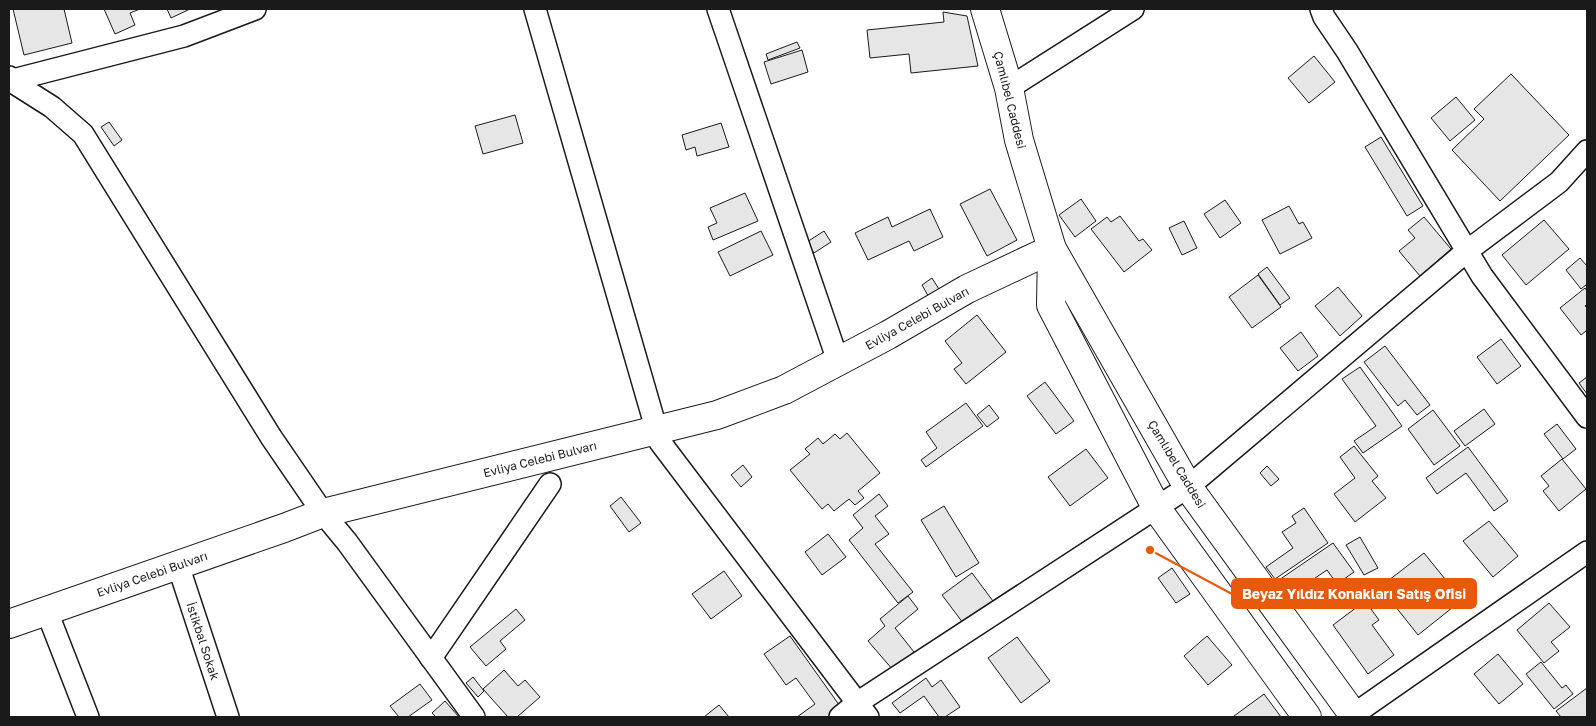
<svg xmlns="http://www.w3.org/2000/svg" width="1596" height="726" font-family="'Golos Text',sans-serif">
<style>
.building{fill:#e6e6e6;stroke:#1a1a1a}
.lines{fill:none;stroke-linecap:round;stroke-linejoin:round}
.minor-casing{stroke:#1a1a1a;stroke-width:24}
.major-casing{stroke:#1a1a1a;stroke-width:30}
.minor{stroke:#fff;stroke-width:21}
.major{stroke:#fff;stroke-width:28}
.labels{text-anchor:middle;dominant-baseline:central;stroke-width:4;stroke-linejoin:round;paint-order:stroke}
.street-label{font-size:12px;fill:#1a1a1a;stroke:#fff}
.leader{fill:none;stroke:#e8590c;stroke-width:2}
.callout-dot{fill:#e8590c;stroke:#fff;stroke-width:2}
.callout{fill:#e8590c;stroke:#e8590c;stroke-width:2}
.callout-label{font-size:14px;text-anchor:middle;font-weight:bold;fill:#fff}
</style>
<rect width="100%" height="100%" fill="#fff"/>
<g class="building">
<path d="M13,9H64L72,43L24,55Z"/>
<path d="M104,9H140L130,13L135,25L115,34Z"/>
<path d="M167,9H190L171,18Z"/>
<path d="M943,12L967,16L978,66L911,73L909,54L870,58L867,30L944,22Z"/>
<path d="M797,42L800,48L768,60L766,54Z"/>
<path d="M802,50L808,72L771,84L764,62Z"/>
<path d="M1314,56L1335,82L1309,103L1288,78Z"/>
<path d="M1511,74L1569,135L1500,201L1452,150L1484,119L1474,109Z"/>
<path d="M1456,97L1475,120L1450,141L1431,118Z"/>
<path d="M515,115L523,143L483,154L475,126Z"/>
<path d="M109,122L122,140L114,146L101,127Z"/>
<path d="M721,123L729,147L697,156L695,147L686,150L682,135Z"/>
<path d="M1381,137L1423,206L1407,216L1365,147Z"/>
<path d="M990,189L1017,240L987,256L960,204Z"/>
<path d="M745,193L758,221L713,240L708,227L717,223L710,208Z"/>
<path d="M1081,199L1096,221L1075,237L1059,215Z"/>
<path d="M1225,200L1241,223L1220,238L1204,214Z"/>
<path d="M1289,206L1299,224L1303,222L1312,238L1280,254L1262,220Z"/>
<path d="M930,209L943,237L914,251L909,241L868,260L855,233L888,217L892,227Z"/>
<path d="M1120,216L1139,241L1143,239L1152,250L1124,272L1091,229L1107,217L1111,222Z"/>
<path d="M1424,217L1451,249L1420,276L1399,251L1415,238L1408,230Z"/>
<path d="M1544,220L1569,249L1526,285L1502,255Z"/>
<path d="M1184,221L1197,248L1182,255L1169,228Z"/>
<path d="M761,231L773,255L730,276L718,252Z"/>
<path d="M824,231L831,242L814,253L807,242Z"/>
<path d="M1580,258L1587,266V284L1581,289L1566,270Z"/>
<path d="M1267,267L1290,298L1280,305L1258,274Z"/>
<path d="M1258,275L1281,307L1252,328L1229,297Z"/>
<path d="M932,278L942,294L931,301L922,285Z"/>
<path d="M1338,287L1362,316L1340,336L1315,306Z"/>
<path d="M1585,288L1587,291V304L1585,306L1587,308V330L1581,335L1560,308Z"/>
<path d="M977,315L1006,352L966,384L954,369L962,363L945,341Z"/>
<path d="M1301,332L1318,356L1298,371L1280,348Z"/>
<path d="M1501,339L1521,366L1497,384L1477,357Z"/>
<path d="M1385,346L1430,405L1417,415L1405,400L1398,406L1364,362Z"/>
<path d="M1360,367L1402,426L1363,453L1354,441L1376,426L1342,379Z"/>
<path d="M1587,377V394L1579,383Z"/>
<path d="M1045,382L1074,421L1056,434L1027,396Z"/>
<path d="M966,403L983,426L926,467L921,460L937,448L926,432Z"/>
<path d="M989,405L999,418L987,427L977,415Z"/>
<path d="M1484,409L1495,424L1465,446L1454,431Z"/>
<path d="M1433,410L1460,446L1434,465L1408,429Z"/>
<path d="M1557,424L1576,449L1563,459L1544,434Z"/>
<path d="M847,433L880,473L858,491L864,498L855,505L849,499L834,511L828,504L822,509L790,470L810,454L805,449L818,438L823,444L835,434L840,439Z"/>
<path d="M1354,446L1378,476L1372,481L1386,498L1355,522L1334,494L1355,478L1340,457Z"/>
<path d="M1468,447L1508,501L1494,511L1466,473L1437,494L1426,478Z"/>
<path d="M1086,449L1108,478L1070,506L1048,477Z"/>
<path d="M1562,459L1586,489L1559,511L1543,491L1549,486L1541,476Z"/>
<path d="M743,465L752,477L741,487L731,475Z"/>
<path d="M1267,466L1279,479L1271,486L1260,473Z"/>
<path d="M879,494L888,506L875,516L889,534L875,544L913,592L898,603L849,540L863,528L853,515Z"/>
<path d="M621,497L641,523L629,532L610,506Z"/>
<path d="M944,506L979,563L956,577L921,520Z"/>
<path d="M1304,508L1328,543L1275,579L1266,567L1293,548L1282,532L1296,523L1292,516Z"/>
<path d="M1489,521L1518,556L1493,577L1463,541Z"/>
<path d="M828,534L846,557L822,575L805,552Z"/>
<path d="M1360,537L1378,568L1364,575L1346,545Z"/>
<path d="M1333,543L1354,572L1337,584L1327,570L1287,597L1276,582Z"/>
<path d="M1424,553L1462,600L1418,635L1380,587Z"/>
<path d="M1172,568L1190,594L1176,603L1158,578Z"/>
<path d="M724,571L742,596L711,619L692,594Z"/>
<path d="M972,573L993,601L963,623L942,595Z"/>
<path d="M908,596L918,609L895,628L914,652L893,670L868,641L885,626L880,619Z"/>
<path d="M1365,601L1379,620L1372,625L1394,655L1368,674L1333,625Z"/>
<path d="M1549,603L1570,627L1551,642L1559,651L1544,663L1517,630Z"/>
<path d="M516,609L525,620L500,641L506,649L486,666L470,647Z"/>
<path d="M790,636L842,709L830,717H797L815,704L796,678L786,685L764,654Z"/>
<path d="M1207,636L1232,665L1208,685L1184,656Z"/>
<path d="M1017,637L1050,681L1021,703L988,658Z"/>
<path d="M1498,654L1523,684L1499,704L1474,674Z"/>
<path d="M1541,662L1562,688L1566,685L1573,694L1554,709L1526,674Z"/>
<path d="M504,670L518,686L525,680L540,697L517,717H508L483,689Z"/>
<path d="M473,677L484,691L478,697L466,683Z"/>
<path d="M926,678L932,687L941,680L960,707L945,717H939L924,696L900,713L892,703Z"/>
<path d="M420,684L432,700L408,717H399L390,706Z"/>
<path d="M1587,688V717H1561L1556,711Z"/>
<path d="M1264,694L1281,717H1235L1234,716Z"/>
<path d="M445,701L459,717H436L432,713Z"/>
<path d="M719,705L729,717H704Z"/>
</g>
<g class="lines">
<g class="minor-casing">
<g id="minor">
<path d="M535,9L660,442L868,717"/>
<path d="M718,9L838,361"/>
<path d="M1321,9L1324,17L1347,51L1482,276L1587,417"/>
<path d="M9,77L11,81L52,107L83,134L271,437L323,513L347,542L474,717"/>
<path d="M9,81L184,36L255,9"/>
<path d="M1009,88L1133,9"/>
<path d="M178,565L228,717"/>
<path d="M51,622L88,717"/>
<path d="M431,658L550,484"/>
<path d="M840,717L857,703L1188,487L1467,251L1559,182L1587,151"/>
<path d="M1350,717L1587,552"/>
</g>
</g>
<g class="major-casing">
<g id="major">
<path d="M985,9L1009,88L1019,140L1052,249L1188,487L1355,717"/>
<path d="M1052,250L1051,305L1157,509L1307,717"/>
<path d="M9,624L284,528L323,513L717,415L784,390L888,335L967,289L1052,249"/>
</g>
</g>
<use href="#minor" class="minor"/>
<use href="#major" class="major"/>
</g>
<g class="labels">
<g class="street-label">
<text transform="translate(1010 100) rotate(76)">Çamlıbel Caddesi</text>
<text transform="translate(917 318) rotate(-29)">Evliya Celebi Bulvarı</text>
<text transform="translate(540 459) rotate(-14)">Evliya Celebi Bulvarı</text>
<text transform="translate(1177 464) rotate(59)">Çamlıbel Caddesi</text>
<text transform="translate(152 574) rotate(-19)">Evliya Celebi Bulvarı</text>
<text transform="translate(203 641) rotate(72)">İstikbal Sokak</text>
</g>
</g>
<path class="leader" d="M1150 550L1232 594"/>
<circle class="callout-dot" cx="1150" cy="550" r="5"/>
<rect class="callout" x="1232" y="579" width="244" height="29" rx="5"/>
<g class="callout-label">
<text x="1354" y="599">Beyaz Yıldız Konakları Satış Ofisi</text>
</g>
<rect width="1596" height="726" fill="none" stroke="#1a1a1a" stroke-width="20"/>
</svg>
